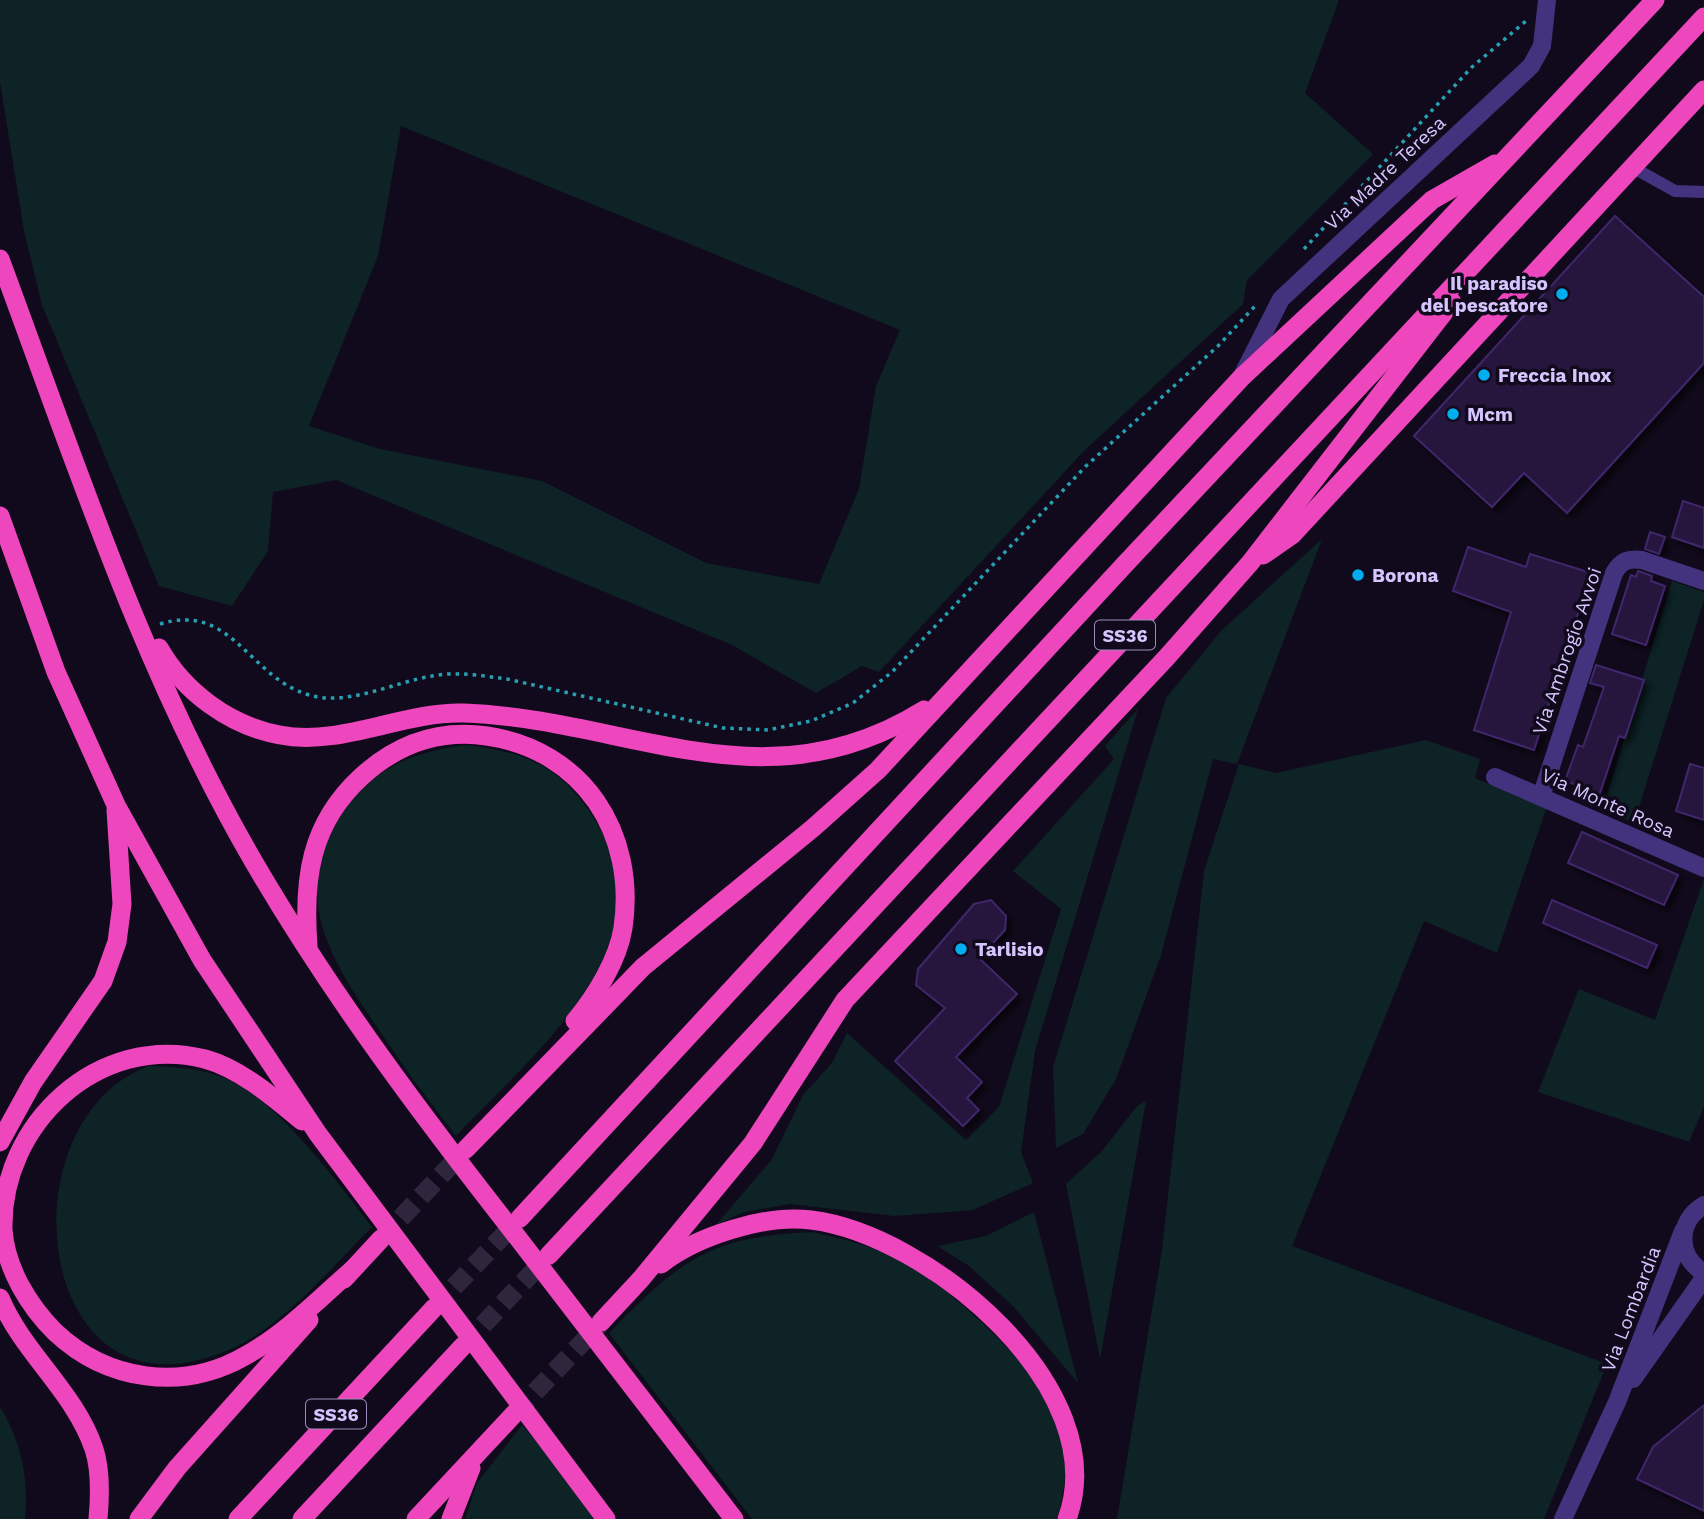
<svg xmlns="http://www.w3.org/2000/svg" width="1704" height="1519" font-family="'Work Sans',sans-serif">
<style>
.green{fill:#0d2326;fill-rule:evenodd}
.building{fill:#25153e;stroke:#40266b;stroke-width:2;filter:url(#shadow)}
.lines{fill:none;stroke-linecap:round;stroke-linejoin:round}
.trunk-tunnel{stroke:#2f263e;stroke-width:19;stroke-dasharray:19 10;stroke-linecap:butt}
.path{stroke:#27a1b2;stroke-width:3.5;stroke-dasharray:3.5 5;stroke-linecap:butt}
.service{stroke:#43337e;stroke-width:12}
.minor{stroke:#43337e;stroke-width:18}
.tertiary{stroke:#43337e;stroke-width:18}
.trunk{stroke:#ee46bc;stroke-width:19}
.poi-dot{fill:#00adf0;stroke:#110a1c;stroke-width:2.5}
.labels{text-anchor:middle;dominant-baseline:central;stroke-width:7;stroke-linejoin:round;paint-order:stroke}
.shield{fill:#110a1c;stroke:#9b8dbb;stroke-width:2}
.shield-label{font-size:18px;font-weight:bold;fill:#d6c5ff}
.street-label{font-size:19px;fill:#d6c5ff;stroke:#110a1c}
.poi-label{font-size:19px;font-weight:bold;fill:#d6c5ff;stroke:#110a1c;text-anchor:start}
</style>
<defs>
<filter id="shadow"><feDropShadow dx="5" dy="5" stdDeviation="3.5" flood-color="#0009"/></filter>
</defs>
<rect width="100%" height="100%" fill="#110a1c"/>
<g class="green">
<path d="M0,0H1339L1305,93L1373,154L1247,280L1243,304L1084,451L879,672L862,666L816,693L732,645L336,480L273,492L268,551L232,606L159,586L42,305L24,231L0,82ZM401,126L900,330L876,386L859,489L819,584L706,563L542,481L380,449L309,426L378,256Z"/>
<path d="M1322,539L1237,764L1213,759L1161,955L1116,1079L1083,1134L1056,1148L1053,1067L1166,698L1221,631Z"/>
<path d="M1672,581L1704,592V600L1634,823L1603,809Z"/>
<path d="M1138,709L1035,1051L1021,1152L1033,1183L973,1210L895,1216L790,1204L744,1212L716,1225L772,1159L803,1095L832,1063L847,1033L966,1140L999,1107L1061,909L1013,871L1114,759L1105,746Z"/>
<path d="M1426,740L1480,759L1475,778L1546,809L1497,953L1424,921L1292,1246L1607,1364L1544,1519H1117L1162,1250L1204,871L1239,764L1276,773Z"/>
<path d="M466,745C525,752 561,766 594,818C674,943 533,1054 456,1136C427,1099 400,1062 375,1024C327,953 292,897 341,815C368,769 416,751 466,745Z"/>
<path d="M1704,879V1106L1689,1142L1538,1092L1579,989L1655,1020Z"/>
<path d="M149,1066C177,1067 203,1068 229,1080C281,1104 337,1182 372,1227C332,1267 285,1324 233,1348C33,1439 0,1120 149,1066Z"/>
<path d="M1146,1101L1100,1359L1066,1184L1102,1151L1137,1106Z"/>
<path d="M1034,1212L1078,1383L1013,1306L969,1266L937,1246L986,1236Z"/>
<path d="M812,1232C843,1239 874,1246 903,1261C941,1281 1025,1358 1046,1395C1053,1407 1061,1427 1063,1440C1068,1467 1064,1493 1057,1519H752L609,1333C678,1262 709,1236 812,1232Z"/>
<path d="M0,1407C21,1440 29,1481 25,1519H0Z"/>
<path d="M522,1425L602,1519H465L477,1483Z"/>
</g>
<g class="building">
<path d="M1615,216L1704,297V363L1567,513L1524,473L1492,507L1414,436Z"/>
<path d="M1683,501L1704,508V548L1672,537Z"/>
<path d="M1650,532L1665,537L1659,554L1645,549Z"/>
<path d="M1468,547L1526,567L1530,554L1591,573L1534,750L1474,730L1511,612L1453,591Z"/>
<path d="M1638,571L1652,576L1651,581L1665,586L1646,645L1612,634L1631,575L1636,577Z"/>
<path d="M1596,665L1644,680L1625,738L1619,736L1600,793L1565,781L1578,745L1583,747L1604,687L1590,683Z"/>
<path d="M1690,764L1704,768V820L1676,811Z"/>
<path d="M1582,832L1678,875L1664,905L1568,863Z"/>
<path d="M991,900L1006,916L1005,930L979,958L1017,994L956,1057L982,1082L967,1098L979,1110L963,1126L895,1061L945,1008L916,985L918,969L974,904Z"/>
<path d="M1552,900L1657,945L1647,968L1543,923Z"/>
<path d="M1704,1405V1511L1637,1479L1653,1447Z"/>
</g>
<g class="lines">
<g class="trunk-tunnel">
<path d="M381,1239L466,1149"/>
<path d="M434,1308L520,1218"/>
<path d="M463,1346L549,1255"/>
<path d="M515,1413L601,1323"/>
</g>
<g class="path">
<path d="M1304,249L1472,67L1526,21"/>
<path d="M160,624C231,602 248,675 306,694C345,708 394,682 432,676C457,671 483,676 507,679L723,728L768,730L811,721L853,703L892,672L1086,466L1218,346L1256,305"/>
</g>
<path class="service" d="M1632,167L1675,191L1704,192"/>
<g class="minor">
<path d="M1243,374L1281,299L1531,66L1542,46L1547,0"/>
<path d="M1495,777L1704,868"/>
<path d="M1541,797L1614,573C1621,561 1628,558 1642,560L1704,581"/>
</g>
<g class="tertiary">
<path d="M1704,1205C1676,1222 1677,1256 1704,1273"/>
<path d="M1633,1379L1704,1278"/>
<path d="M1563,1519L1617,1402L1683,1231"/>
</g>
<g class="trunk">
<path d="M0,259C76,464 144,674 255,864C332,996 424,1118 518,1238C590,1332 662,1425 734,1519"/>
<path d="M0,516L56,672L116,805L202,960L318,1134L606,1519"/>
<path d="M1263,555L1292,535L1704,90"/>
<path d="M159,648C184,692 230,726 280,735C341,747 403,711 464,713C629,719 764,810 924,710"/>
<path d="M308,946C303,879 310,824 361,777C397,744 438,729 487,736C583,750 637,833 623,928C618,960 595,997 575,1021"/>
<path d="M302,1121C274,1098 241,1069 205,1059C99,1032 0,1124 3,1230C6,1269 29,1306 55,1332C107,1381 182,1392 245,1356C285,1334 318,1300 352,1270"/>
<path d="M0,1142L33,1082L103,981L117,942L122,904L116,810"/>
<path d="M466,1149L643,967L813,828L878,770L1242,377L1432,200L1495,164"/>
<path d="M520,1218L1127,562L1655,0"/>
<path d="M549,1255L1704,17"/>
<path d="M661,1264C697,1236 766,1214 811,1220C927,1234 1115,1388 1067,1519"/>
<path d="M344,1279L381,1239"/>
<path d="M0,1298C23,1353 75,1392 94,1449C101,1470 100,1497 98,1519"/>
<path d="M601,1322L641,1279L753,1143L845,1000L1167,657L1250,563L1452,302"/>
<path d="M139,1519L177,1468L309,1320"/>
<path d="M238,1519L434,1308"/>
<path d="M302,1519L463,1346"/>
<path d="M416,1519L515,1413"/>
<path d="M451,1519L471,1468"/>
</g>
</g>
<g class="poi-dot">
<circle cx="1562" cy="294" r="7"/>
<circle cx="1484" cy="375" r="7"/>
<circle cx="1453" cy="414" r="7"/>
<circle cx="1358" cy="575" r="7"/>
<circle cx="961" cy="949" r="7"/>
</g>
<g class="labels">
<g class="shield">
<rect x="1095" y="620.5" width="60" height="29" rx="5"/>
<rect x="306" y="1399.5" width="60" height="29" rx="5"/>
</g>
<g class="shield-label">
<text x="1125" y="635">SS36</text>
<text x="336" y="1414">SS36</text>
</g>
<g class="street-label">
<text transform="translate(1385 173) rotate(-43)">Via Madre Teresa</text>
<text transform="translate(1567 651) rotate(-71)">Via Ambrogio Avvoi</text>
<text transform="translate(1608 803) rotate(24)">Via Monte Rosa</text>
<text transform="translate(1631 1309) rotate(-69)">Via Lombardia</text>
</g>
<g class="poi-label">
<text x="1548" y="283" text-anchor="end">Il paradiso<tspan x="1548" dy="22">del pescatore</tspan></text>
<text x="1498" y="375">Freccia Inox</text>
<text x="1467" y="414">Mcm</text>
<text x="1372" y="575">Borona</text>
<text x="975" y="949">Tarlisio</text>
</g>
</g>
</svg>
